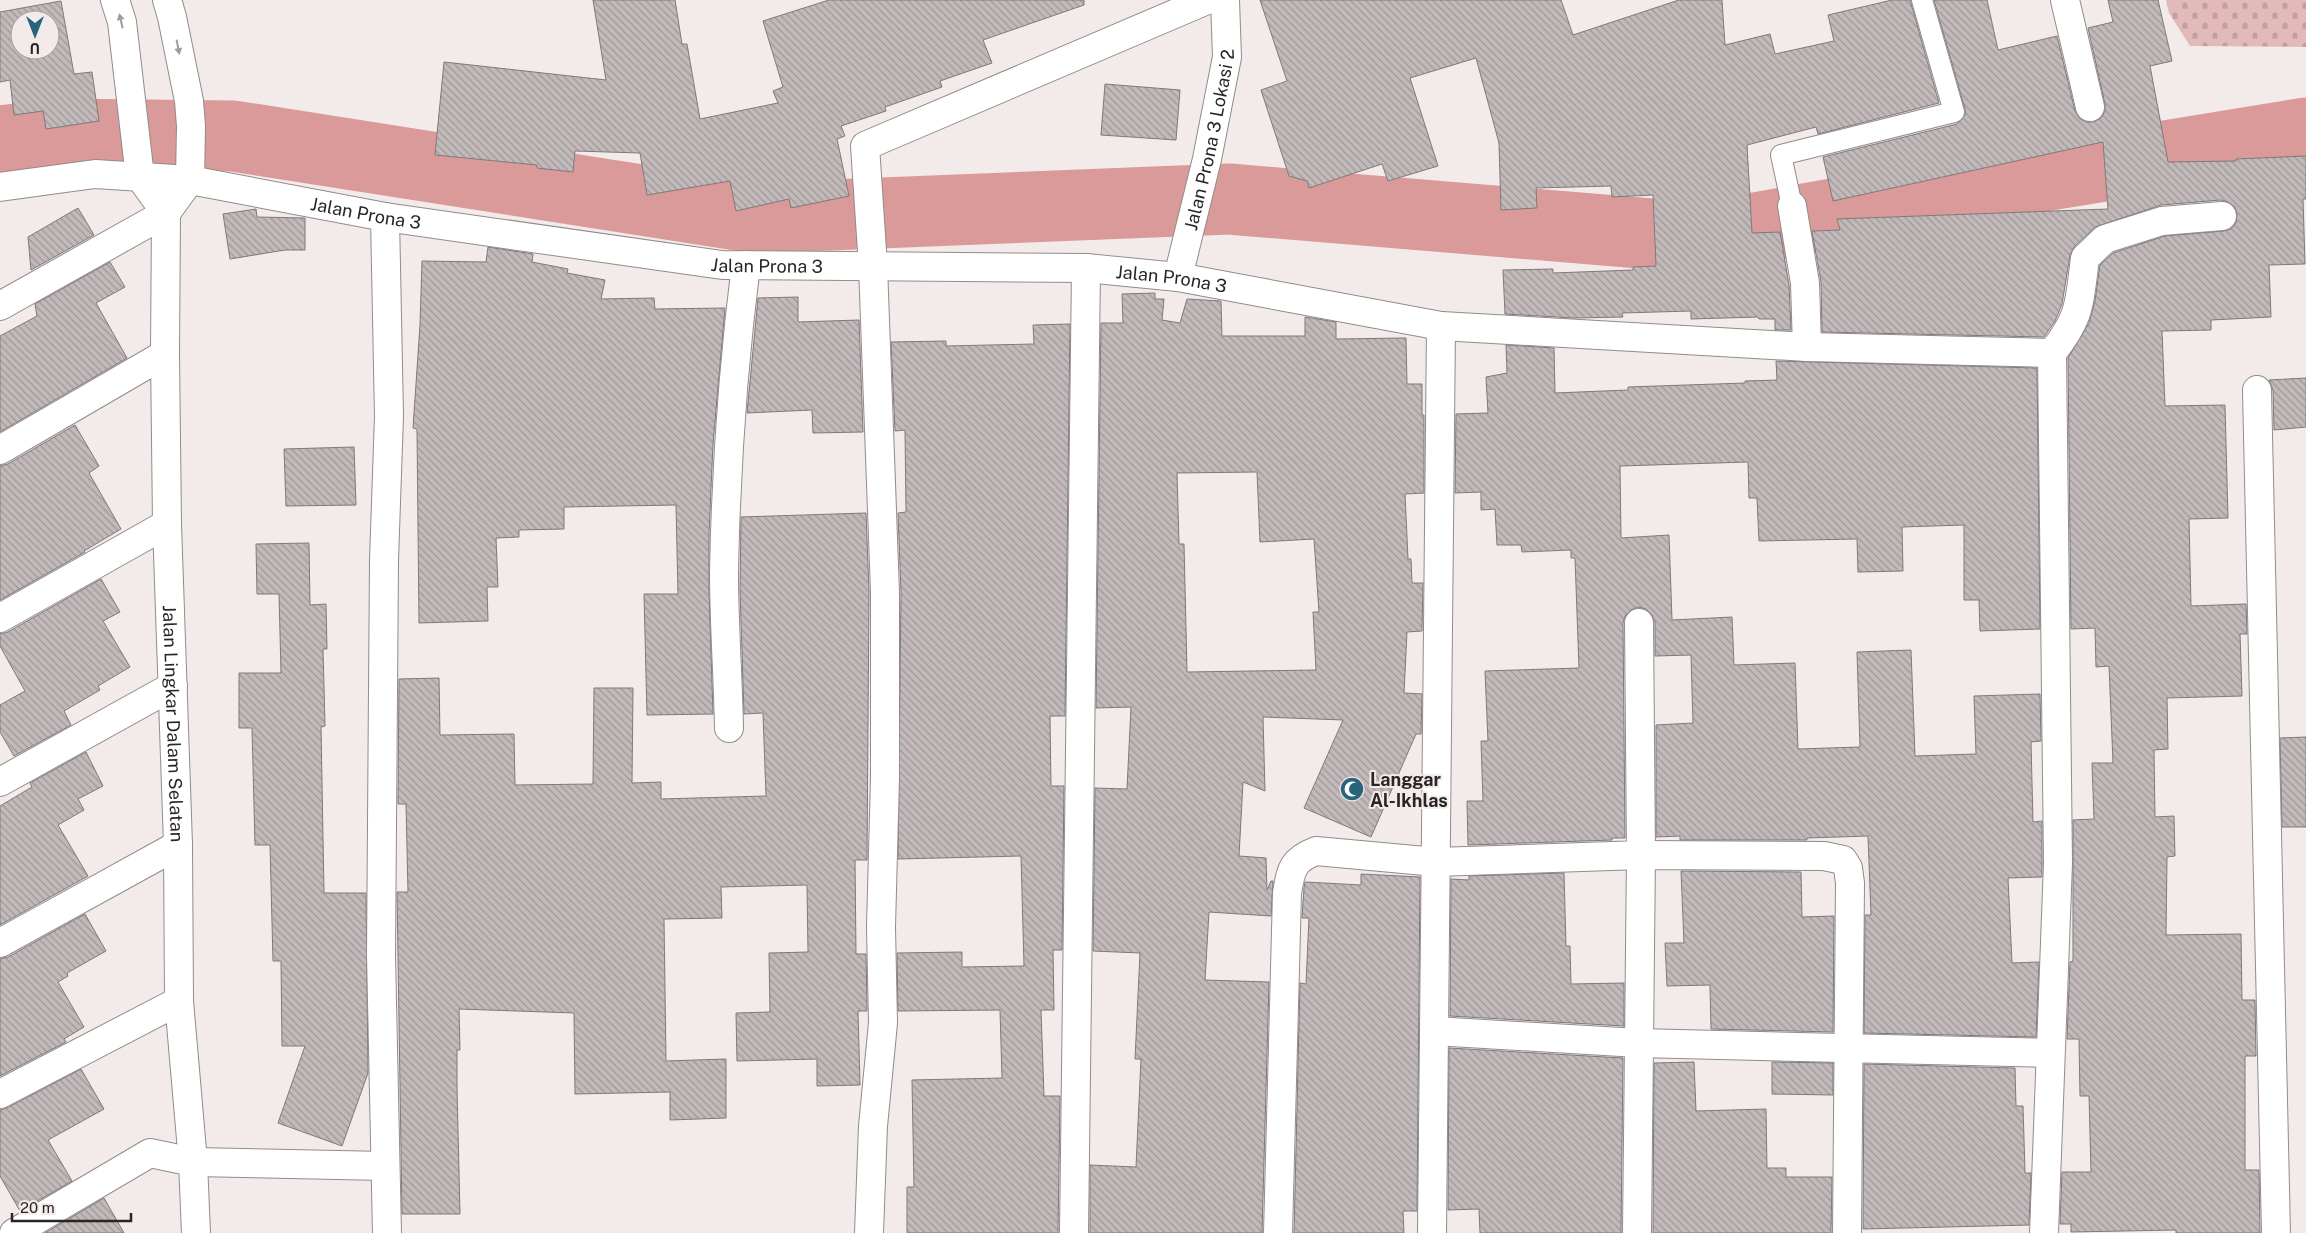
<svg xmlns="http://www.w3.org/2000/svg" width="2306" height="1233" font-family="'Public Sans',sans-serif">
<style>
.cemetery{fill:url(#cemetery-stones)}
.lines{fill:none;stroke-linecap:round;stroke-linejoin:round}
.river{stroke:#da9a9a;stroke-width:71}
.building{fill:url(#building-back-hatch);stroke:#817979;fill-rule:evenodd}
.service-casing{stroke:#938b8b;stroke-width:22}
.minor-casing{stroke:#938b8b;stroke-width:30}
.primary-casing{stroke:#938b8b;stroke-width:30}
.service{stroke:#fff;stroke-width:20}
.minor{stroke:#fff;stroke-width:28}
.primary{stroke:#fff;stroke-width:28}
.oneway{fill:#9e9d9d}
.labels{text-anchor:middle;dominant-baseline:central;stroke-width:4;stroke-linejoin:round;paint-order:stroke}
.street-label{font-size:18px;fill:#282525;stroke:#f3ebea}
.poi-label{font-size:18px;font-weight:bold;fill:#282525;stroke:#f3ebea;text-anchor:start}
</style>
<defs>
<pattern id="cemetery-stones" width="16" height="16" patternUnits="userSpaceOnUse" patternTransform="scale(1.25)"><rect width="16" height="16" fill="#e2baba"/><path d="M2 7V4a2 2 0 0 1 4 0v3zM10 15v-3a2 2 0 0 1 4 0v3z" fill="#c2a0a0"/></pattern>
<pattern id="building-back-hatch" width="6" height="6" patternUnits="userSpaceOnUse" patternTransform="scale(1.25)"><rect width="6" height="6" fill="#c2baba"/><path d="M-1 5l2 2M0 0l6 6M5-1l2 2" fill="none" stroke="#9e9797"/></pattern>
</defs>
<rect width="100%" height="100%" fill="#f3ebea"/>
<path class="cemetery" d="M2166,0H2306V47L2190,46L2169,13Z"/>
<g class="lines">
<path class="river" d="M0,141L59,134L233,136L756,218L1229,199L1700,238L2049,175L2306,133"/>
</g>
<g class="building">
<path d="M593,0H675L682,44H687L700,119L778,103L773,91L783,87L763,21L829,0H1084V5L983,40L992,63L940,81L942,87L885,107L886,111L841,126L845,136L837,139L849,196L791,208L789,199L736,211L730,181L647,195L640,153L575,151L573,172L537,168V165L435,155L444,62L606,80Z"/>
<path d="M1260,0H1561L1573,35L1679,0H1722L1725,45L1770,34L1775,54L1834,41L1828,15L1892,0H1910L1939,103L1818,134L1816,127L1747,145L1752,233L1780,232L1789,285L1791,330H1775V319H1759L1758,317L1691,319V311L1622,313L1623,317L1574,318L1505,314L1503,270L1553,269V273L1633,270V267L1656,266L1653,195L1612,197L1611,186L1536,188L1537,208L1501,210L1499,143L1476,58L1410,78L1438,166L1388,181L1382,164L1309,188L1307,181L1289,176L1261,90L1287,81Z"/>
<path d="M1934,0H1987L1998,50L2057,36L2075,111L2079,118L2086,122H2093L2101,118L2105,111V104L2088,28L2113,22L2108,0H2158L2172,61L2150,66L2168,162L2236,161V159L2306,156V199H2303L2305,264L2269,265L2271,317L2211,320V330L2162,331L2165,406L2225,405L2228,518L2189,519L2191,606L2246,604L2247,634H2240L2242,696L2167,698L2168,749L2154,750L2155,817L2174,816L2175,856L2167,857L2166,935L2241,934L2242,1000H2255L2256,1056H2245V1170H2259L2260,1233H2176V1230L2071,1232V1224H2060L2062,1172H2091L2089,1096H2080L2079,1039H2067L2070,962L2073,961V820L2094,819L2092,763H2113L2109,666L2096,667L2095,628L2071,629L2068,358L2089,323L2095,301L2100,265L2113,253L2165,236L2224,231L2231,229L2236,223L2237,214L2235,207L2228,202L2221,200L2161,205L2095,227L2074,247L2070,255L2062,304L2055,321L2044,337L1822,332L1821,282L1812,231L1840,230L1837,219L2108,209L2103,142L1833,201L1823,157L1957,124L1965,115V109Z"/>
<path d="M61,1L74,74L92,72L99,121L46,129L43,111L14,115L10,80L0,82V12ZM20,20H50V50H20Z"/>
<path d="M1105,84L1180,90L1176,140L1101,135Z"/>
<path d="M78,208L94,235L31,270L28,237Z"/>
<path d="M256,209L257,217L305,218V250H285L230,259L223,214Z"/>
<path d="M488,247L533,254L532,262L568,269L567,273L605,280L601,299L654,298L655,309L725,308L713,444L709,533V592L713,714L647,715L644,594H678L676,505L564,507V529L519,530V537L496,538L498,587H487L488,621L419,623L417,429L413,428L420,325L422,261L486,262Z"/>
<path d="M110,262L125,287L96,303L127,358L0,432V336L37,316L35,304Z"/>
<path d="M1155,293V299H1164L1162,320L1180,323L1187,299L1221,301L1222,336H1305V317L1336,322V339L1406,338L1407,384H1422V415H1424V493L1405,494L1408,559H1411L1412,583H1423L1422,631L1407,632L1404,693L1422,694L1421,734H1416L1371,837L1304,808L1343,720L1263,717L1265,791L1243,782L1239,856L1266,858L1267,890L1271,881H1273L1271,916L1209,912L1205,980L1269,982L1262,1233H1090V1165L1136,1167L1141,1059H1135L1140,953L1093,951L1095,788L1127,789L1131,707L1096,708L1101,323H1123L1122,294ZM1257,472L1260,542L1314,539L1319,612H1313L1316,670L1187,672L1184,544H1179L1177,473Z"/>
<path d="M798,297V322L859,320L863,432L813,433L812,410L747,413L758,298Z"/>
<path d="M1070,324L1065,716H1050L1051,786H1064L1062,950H1053L1054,1010H1041L1044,1096H1060L1058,1233H907V1187H914L912,1080L1002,1078L1000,1010L898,1011L897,953L962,952V967L1024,966L1021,856L898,859L901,592L898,513L906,512L905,430L895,431L891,342L946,341V346L1034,344L1033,325Z"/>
<path d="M1506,345L1554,348L1555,393L1628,390V387L1745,383V381L1777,380L1776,361L2037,368L2040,629L1980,631L1979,600H1964V525L1902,527L1903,571L1858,572L1857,539L1759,541L1757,498H1749L1748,462L1620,466L1621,538L1669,535L1672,620L1732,617L1734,665L1795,663L1798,749L1860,747L1857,652L1911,650L1915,756L1976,754L1974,696L2040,694L2041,741L2031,742L2033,822L2042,821V877L2008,878L2012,963L2039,962L2036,1037L1864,1033L1865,915H1871L1868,836L1807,838V840H1680V836L1656,837V725L1693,723L1691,655L1655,656V622L1652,615L1646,609L1638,607L1631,610L1625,616L1623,623L1625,838H1612V840L1468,845L1467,801H1483L1481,741H1488L1485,671L1579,668L1575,558H1571V550L1522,552L1521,545H1497L1495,509L1481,510V492L1455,493L1456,414L1488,413L1486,377L1507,373Z"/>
<path d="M2306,378V427L2274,430L2273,390L2269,380Z"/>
<path d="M75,425L99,466L89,473L121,529L84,551L85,552L0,600V466L8,464Z"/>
<path d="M354,447L356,505L286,506L284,449Z"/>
<path d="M866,513L869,592L867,860H855L856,954H866L867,1011H858L860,1085L817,1086V1059L737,1061L736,1013L770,1012L769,953L808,952L807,885L721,887L722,918L664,919L666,1061L726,1059V1118L670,1120V1092L575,1094L574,1013L459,1009L460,1050H457V1088L460,1214H402L397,892H408L406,804H398L399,679L439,678L440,735L514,734L515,785L593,784L594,688H633L632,783L661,782V799L766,796L763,713L744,714L740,591L741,517Z"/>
<path d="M309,543L310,605L326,604L327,649H323L325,726L321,727L324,893H366L368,1073L342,1146L278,1123L305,1046H282L281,961H273L270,845H255L252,728H239V673H281L279,594H257L256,544Z"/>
<path d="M101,579L120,612L103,621L130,667L98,686L100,690L64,711L71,725L14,756L0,732V705L25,691L0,646V634L8,632Z"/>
<path d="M2306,737V827H2282L2280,738Z"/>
<path d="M86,752L103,786L78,799L84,810L58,825L88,876L0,925V806L32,787L30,783Z"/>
<path d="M1681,871L1801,872L1802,917L1834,916L1833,1032L1711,1029L1710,985L1667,986L1665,943H1684Z"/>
<path d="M1564,873L1566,946H1570L1571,984L1624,983V1026L1450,1016L1451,879L1469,880V876Z"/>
<path d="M1361,874L1420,877L1417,1211H1403L1404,1233H1294L1300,983L1306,984L1309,918H1302L1304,888L1305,882L1361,885Z"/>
<path d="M85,914L106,951L67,973L68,976L58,982L84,1027L64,1039L66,1042L0,1076V959L8,957Z"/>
<path d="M1449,1048L1623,1058L1621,1233H1480L1479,1209L1448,1210Z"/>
<path d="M1694,1062L1696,1111L1766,1109L1767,1168H1786V1177H1832L1831,1233H1653L1654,1063Z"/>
<path d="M1772,1062L1833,1063V1095L1772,1094Z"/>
<path d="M1864,1064L2015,1068L2016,1106H2023L2025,1173H2031L2029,1225L1863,1229Z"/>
<path d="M81,1069L104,1109L48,1140L72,1181L20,1211L0,1176V1110L7,1108Z"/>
<path d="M104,1198L124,1233H45Z"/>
</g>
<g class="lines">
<g class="service-casing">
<path id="service" d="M1792,206L1781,155L1954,112L1922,0"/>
</g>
<g class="minor-casing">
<g id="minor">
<path d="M2065,0L2090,107"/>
<path id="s1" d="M0,187L95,174L190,180L385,217L722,265L1086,268L1178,277L1441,326L1807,347L2052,353C2082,315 2079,303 2085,258L2105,239L2162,221L2222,216"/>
<path d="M1792,206L1805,283L1807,347"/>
<path d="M385,217L389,416L384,560L381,955L387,1233"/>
<path id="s2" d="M1178,277L1207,159L1227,57L1225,0"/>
<path d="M0,306L166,213"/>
<path d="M2257,390L2276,1233"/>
<path d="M0,450L165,354"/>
<path d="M0,618L167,524"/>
<path d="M729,728C728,676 724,624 724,572C726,470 733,366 746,265"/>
<path d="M0,782L173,686"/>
<path d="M0,943L178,845"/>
<path d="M1434,1031L1638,1043L2050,1053"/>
<path d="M0,1094L179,1001"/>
<path d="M14,1233L150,1153L193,1162L385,1166"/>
<path d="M869,1233L873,1126L883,1023L881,927L885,778V592L873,266L865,146L1207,0"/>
<path d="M1074,1233L1086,268"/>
<path d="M1278,1233L1287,893C1291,870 1292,860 1316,851L1436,862L1641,855L1639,623"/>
<path d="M1432,1233L1441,326"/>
<path d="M1637,1233L1641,855L1824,856L1843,860L1848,868L1850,883L1847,1233"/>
<path d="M2044,1233L2058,863L2052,353"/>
</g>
</g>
<g class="primary-casing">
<g id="primary">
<path d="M115,0L122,22L140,177L166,213"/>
<path id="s3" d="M167,0L172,17L189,101L191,126L190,180L166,213L165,354L167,524L178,845L179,1001L193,1162L196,1233"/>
</g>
</g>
<use href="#service" class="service"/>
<use href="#minor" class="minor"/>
<use href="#primary" class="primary"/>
</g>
<defs><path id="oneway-solid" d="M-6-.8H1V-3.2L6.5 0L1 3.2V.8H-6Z" transform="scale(1.25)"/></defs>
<g class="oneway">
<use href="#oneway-solid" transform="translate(121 21) rotate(-103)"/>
<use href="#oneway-solid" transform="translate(178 47) rotate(79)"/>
</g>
<defs>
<g id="mosque-disc" transform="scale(1.25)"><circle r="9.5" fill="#29647c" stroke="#f3ebea"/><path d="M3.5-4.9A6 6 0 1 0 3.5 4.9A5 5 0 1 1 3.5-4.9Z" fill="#fff"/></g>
</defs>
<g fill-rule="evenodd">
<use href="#mosque-disc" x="1352" y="789"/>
</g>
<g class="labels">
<g class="street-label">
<text stroke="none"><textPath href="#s2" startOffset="141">Jalan Prona 3 Lokasi 2</textPath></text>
<text stroke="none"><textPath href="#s1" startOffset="370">Jalan Prona 3</textPath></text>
<text stroke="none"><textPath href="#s1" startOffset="775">Jalan Prona 3</textPath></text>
<text stroke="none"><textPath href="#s1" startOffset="1180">Jalan Prona 3</textPath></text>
<text stroke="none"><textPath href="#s3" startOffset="734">Jalan Lingkar Dalam Selatan</textPath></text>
</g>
<g class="poi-label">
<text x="1370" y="779">Langgar<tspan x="1370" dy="21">Al-Ikhlas</tspan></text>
</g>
</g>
<g transform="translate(35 35) rotate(180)"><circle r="24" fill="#f3ebea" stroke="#a29c9b"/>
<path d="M0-4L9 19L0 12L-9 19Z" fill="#29647c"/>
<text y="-8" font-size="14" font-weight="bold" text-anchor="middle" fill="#282525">U</text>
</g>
<path d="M12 1213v8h119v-8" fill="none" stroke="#282525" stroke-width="2.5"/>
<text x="20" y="1213" font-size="15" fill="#282525" stroke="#f3ebea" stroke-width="4" paint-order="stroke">20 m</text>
</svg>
